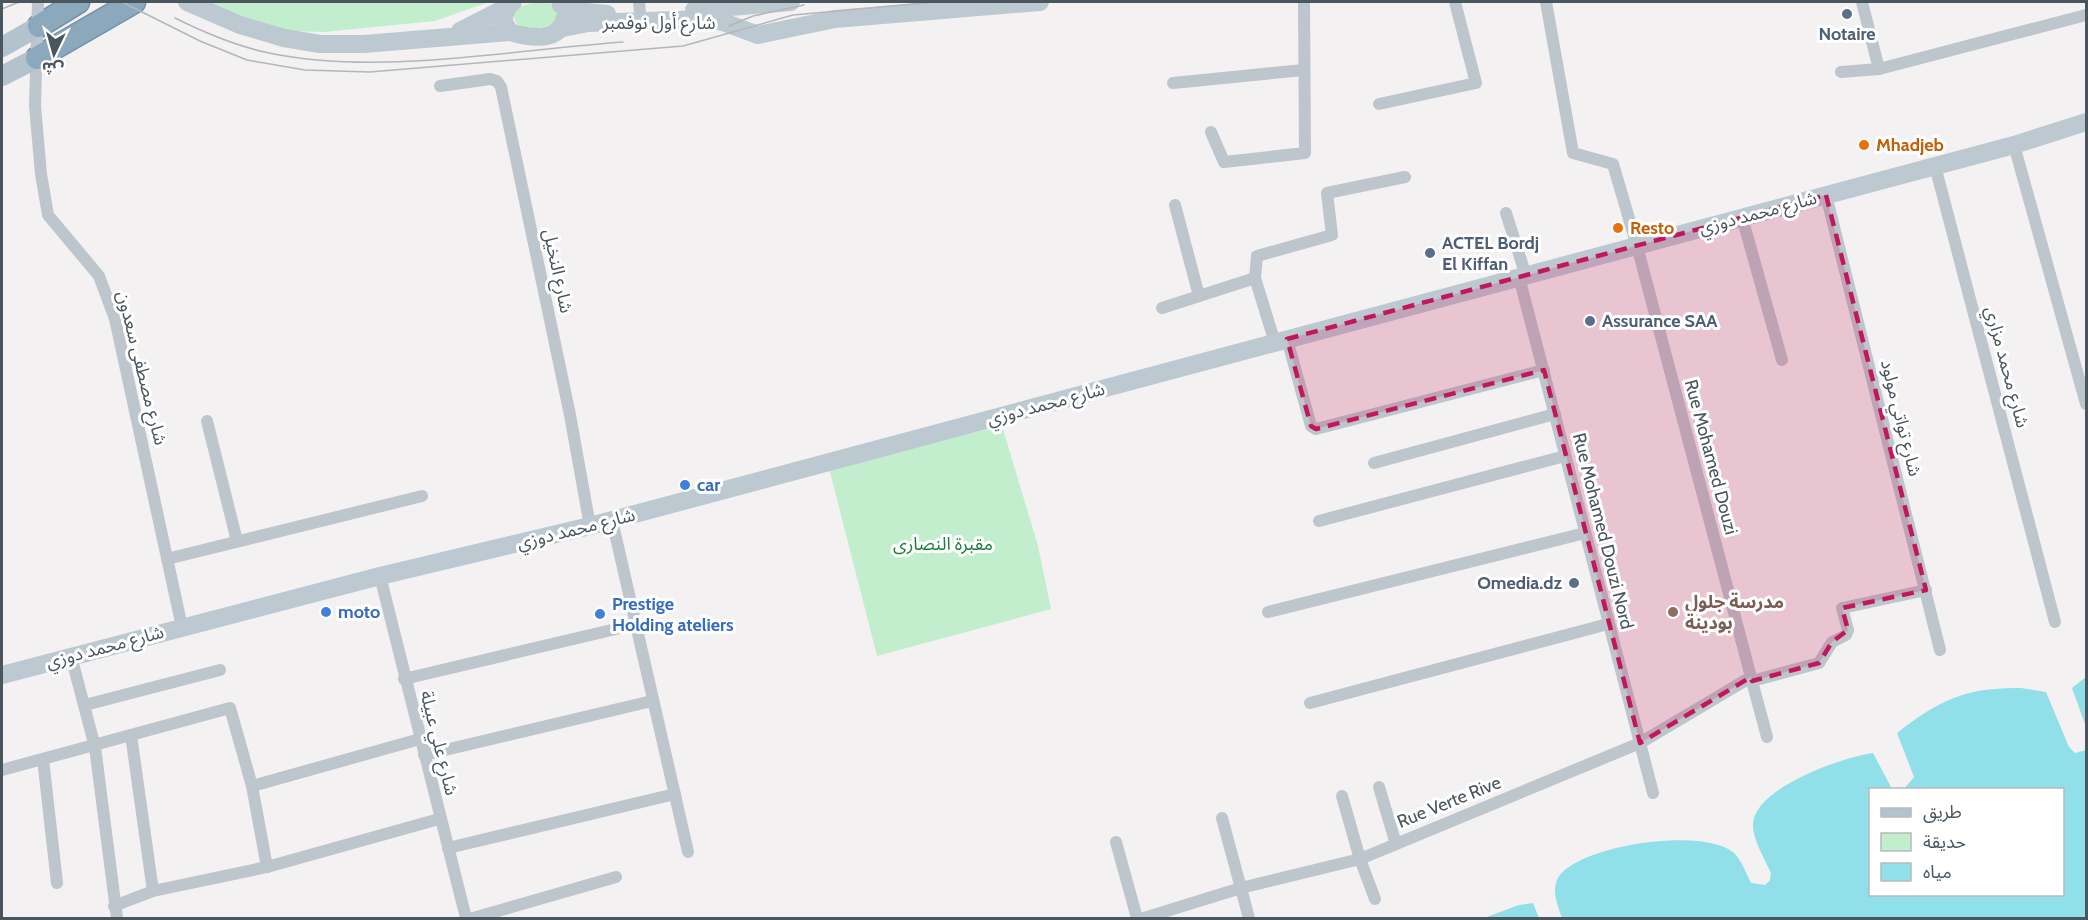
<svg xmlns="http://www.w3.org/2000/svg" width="2088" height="920" font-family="Cabin,'Noto Sans Arabic',sans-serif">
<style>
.green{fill:#c2eece}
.water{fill:#91dfe8}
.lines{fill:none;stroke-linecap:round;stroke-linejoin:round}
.highway-casing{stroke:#7693a8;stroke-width:25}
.street{stroke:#bdc6cc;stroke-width:12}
.secondary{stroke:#bdc9d1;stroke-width:18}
.primary{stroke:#b2c3ce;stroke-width:20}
.highway{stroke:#8ba8bc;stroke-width:22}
.tram{stroke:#b3b7ba;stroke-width:1.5}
.marked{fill:#c2185b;fill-opacity:0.2;stroke:#c2185b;stroke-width:4.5;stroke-dasharray:12 8;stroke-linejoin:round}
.service-dot{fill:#5c6f8a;stroke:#fff;stroke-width:2}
.food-dot{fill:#e8710a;stroke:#fff;stroke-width:2}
.shop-dot{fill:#3f7fe0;stroke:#fff;stroke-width:2}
.education-dot{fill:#8d6e63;stroke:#fff;stroke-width:2}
.labels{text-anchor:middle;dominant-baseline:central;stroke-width:6;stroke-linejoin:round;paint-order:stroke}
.street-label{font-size:18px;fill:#49565d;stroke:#fff}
.service-label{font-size:18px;font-weight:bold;fill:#4e5e75;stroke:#fff;text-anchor:start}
.food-label{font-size:18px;font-weight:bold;fill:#c56008;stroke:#fff;text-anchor:start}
.shop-label{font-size:18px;font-weight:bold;fill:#366cbe;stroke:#fff;text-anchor:start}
.park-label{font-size:18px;fill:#1c7c42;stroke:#fff}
.education-label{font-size:18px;font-weight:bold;fill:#785e54;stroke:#fff;text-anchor:start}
</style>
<rect width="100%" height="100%" fill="#f3f1f1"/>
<g class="green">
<path d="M204,2H489L435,21L324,32L289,31L238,17Z"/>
<path d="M545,2L553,4L560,12L555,24C536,29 510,35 514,8L532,3Z"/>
<path d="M1002,426L1038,546L1051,609L877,656L829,468Z"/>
</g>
<g class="water">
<path d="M2086,677V727L2072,688Z"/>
<path d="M2021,688L2046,692L2069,747L2075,753L2086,750V918H1562C1558,906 1551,891 1558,878C1577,845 1709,825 1736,855C1742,862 1747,875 1751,883L1765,885L1770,880L1771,873C1765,859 1753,840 1753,825C1753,788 1843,757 1873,753L1892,789L1870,790V894H2062V790L1904,789L1914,777L1897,733C1939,700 1967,687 2021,688Z"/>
<path d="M1533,903L1539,918H1484L1519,905Z"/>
</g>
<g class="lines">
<g class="highway-casing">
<g id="highway">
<path d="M39,26L78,2"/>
<path d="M37,58L134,2"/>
</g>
</g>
<g class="street">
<path d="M38,2L35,106L41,174L48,215L99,276L115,319L182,627"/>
<path d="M639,2L640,12"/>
<path d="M1546,2L1573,153L1613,164L1637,246L1751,677"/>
<path d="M1862,2L1879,69"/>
<path d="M1841,72L1879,69L2086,15"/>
<path d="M1173,83L1303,70"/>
<path d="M440,86L490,79L497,81L501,87L570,415L590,526"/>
<path d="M1379,104L1476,83L1455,2"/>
<path d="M1211,132L1224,162L1305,153L1304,2"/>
<path d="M2014,145L2086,404"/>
<path d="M1935,166L2055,622"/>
<path d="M1826,195L1940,650"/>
<path d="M1175,205L1199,296"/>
<path d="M1506,213L1526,276"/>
<path d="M1742,217L1782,360"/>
<path d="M1519,277L1653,793"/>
<path d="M1162,308L1255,278"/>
<path d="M1287,339L1311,426L1316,429L1544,370"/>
<path d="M1275,343L1255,278L1257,256L1332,235L1327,193L1405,177"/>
<path d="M207,421L237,541"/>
<path d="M1374,463L1555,414"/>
<path d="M612,520L688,852"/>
<path d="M1319,521L1565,456"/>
<path d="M167,559L422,496"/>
<path d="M380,576L466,918"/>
<path d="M1268,612L1585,533"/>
<path d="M71,656L95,747L117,918"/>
<path d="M1751,677L1752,681L1819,663L1832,642L1846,635L1848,630L1842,608L1926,590"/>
<path d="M404,679L637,624"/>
<path d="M1752,681L1767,737"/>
<path d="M1310,703L1608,624"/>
<path d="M85,705L220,670"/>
<path d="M131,735L153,891"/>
<path d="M424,755L652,701"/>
<path d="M43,759L57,883"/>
<path d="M2,770L230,708L252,786L267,867"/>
<path d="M252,786L420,739"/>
<path d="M1379,787L1396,844"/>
<path d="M1342,796L1360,859L1375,899"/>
<path d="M1222,818L1249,918"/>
<path d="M1116,842L1137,918"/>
<path d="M448,848L675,794"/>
<path d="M114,906L153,891L267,867L439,819"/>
<path d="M473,918L616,877"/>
<path d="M1144,918L1241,888L1360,859L1640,743L1751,677"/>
</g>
<g class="secondary">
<path d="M187,2L240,25L284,38L320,44H364L510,32"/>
<path d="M513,2L507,7L503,21L510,32C529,38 561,43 565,17"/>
<path d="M561,5L587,12L607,14"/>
<path d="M694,10L791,2"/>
<path d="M563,28L588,23L705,19L723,22L758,35L835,19L1040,2"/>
<path d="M460,31L507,7"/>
<path d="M2,675L380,576L590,526L2014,145L2086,122"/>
</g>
<g class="primary">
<path d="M2,47L39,26"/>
<path d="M2,76L37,58"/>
</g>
<use href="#highway" class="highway"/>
<g class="tram">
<path d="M122,2L200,41L247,60L305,70L370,72L683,46L793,15L936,2"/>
<path d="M2,9L19,2"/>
<path d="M175,18C205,33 236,46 269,53C379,76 510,50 623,42"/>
<path d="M729,26L753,16L804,5"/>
</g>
</g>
<path class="marked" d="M1826,195L1926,590L1842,608L1848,630L1832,642L1819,663L1752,681L1751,677L1640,743L1544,370L1316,429L1311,426L1287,339Z"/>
<g class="service-dot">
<circle cx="1847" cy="14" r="6"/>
<circle cx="1430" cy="253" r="6"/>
<circle cx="1590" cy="321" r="6"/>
<circle cx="1574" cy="583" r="6"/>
</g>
<g class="food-dot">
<circle cx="1864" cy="145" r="6"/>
<circle cx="1618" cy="228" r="6"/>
</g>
<g class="shop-dot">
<circle cx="685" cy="485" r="6"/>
<circle cx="326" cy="612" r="6"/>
<circle cx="600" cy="614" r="6"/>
</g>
<circle class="education-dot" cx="1673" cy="612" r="6"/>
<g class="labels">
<g class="street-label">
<text x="659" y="23">شارع أول نوفمبر</text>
<text transform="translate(1758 213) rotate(-15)">شارع محمد دوزي</text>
<text transform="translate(558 271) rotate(78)">شارع النخيل</text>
<text transform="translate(2007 367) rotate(75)">شارع محمد مزاري</text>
<text transform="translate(142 368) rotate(76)">شارع مصطفى سعدون</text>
<text transform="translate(1046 404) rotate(-15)">شارع محمد دوزي</text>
<text transform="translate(1901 418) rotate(76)">شارع تواتي مولود</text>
<text transform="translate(1711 457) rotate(75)">Rue Mohamed Douzi</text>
<text transform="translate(576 529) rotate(-14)">شارع محمد دوزي</text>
<text transform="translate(1603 531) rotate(76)">Rue Mohamed Douzi Nord</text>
<text transform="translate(105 647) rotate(-15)">شارع محمد دوزي</text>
<text transform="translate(439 743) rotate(76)">شارع علي عبيلة</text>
<text transform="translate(1449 802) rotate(-22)">Rue Verte Rive</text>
</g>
<g class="service-label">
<text x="1847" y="34" text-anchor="middle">Notaire</text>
<text x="1442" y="243">ACTEL Bordj<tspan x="1442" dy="21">El Kiffan</tspan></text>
<text x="1602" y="321">Assurance SAA</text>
<text x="1562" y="583" text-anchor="end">Omedia.dz</text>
</g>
<g class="food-label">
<text x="1876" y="145">Mhadjeb</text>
<text x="1630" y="228">Resto</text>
</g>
<g class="shop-label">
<text x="697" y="485">car</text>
<text x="612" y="604">Prestige<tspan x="612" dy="21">Holding ateliers</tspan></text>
<text x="338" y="612">moto</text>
</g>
<g class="park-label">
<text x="943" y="544">مقبرة النصارى</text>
</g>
<g class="education-label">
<text x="1685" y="602">مدرسة جلول<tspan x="1685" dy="21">بودينة</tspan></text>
</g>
</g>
<rect width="2088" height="920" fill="none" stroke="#49565d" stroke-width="6"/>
<rect x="1869" y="788" width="195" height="108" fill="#ffffff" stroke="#b6bbbe" stroke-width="1.5"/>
<rect x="1881" y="808" width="30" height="9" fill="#b2c3ce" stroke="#b6bbbe" stroke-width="1.5"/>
<text x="1923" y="818" font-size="18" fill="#49565d">طريق</text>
<rect x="1881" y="833" width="30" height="18" fill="#c2eece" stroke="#b6bbbe" stroke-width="1.5"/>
<text x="1923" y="848" font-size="18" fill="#49565d">حديقة</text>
<rect x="1881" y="863" width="30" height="18" fill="#91dfe8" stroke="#b6bbbe" stroke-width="1.5"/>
<text x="1923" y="878" font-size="18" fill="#49565d">مياه</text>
<g transform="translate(54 54) rotate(185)" stroke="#ffffff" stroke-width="4.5" paint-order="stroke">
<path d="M0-4.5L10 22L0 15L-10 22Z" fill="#49565d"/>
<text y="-9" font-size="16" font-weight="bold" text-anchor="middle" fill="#49565d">ش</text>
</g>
</svg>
